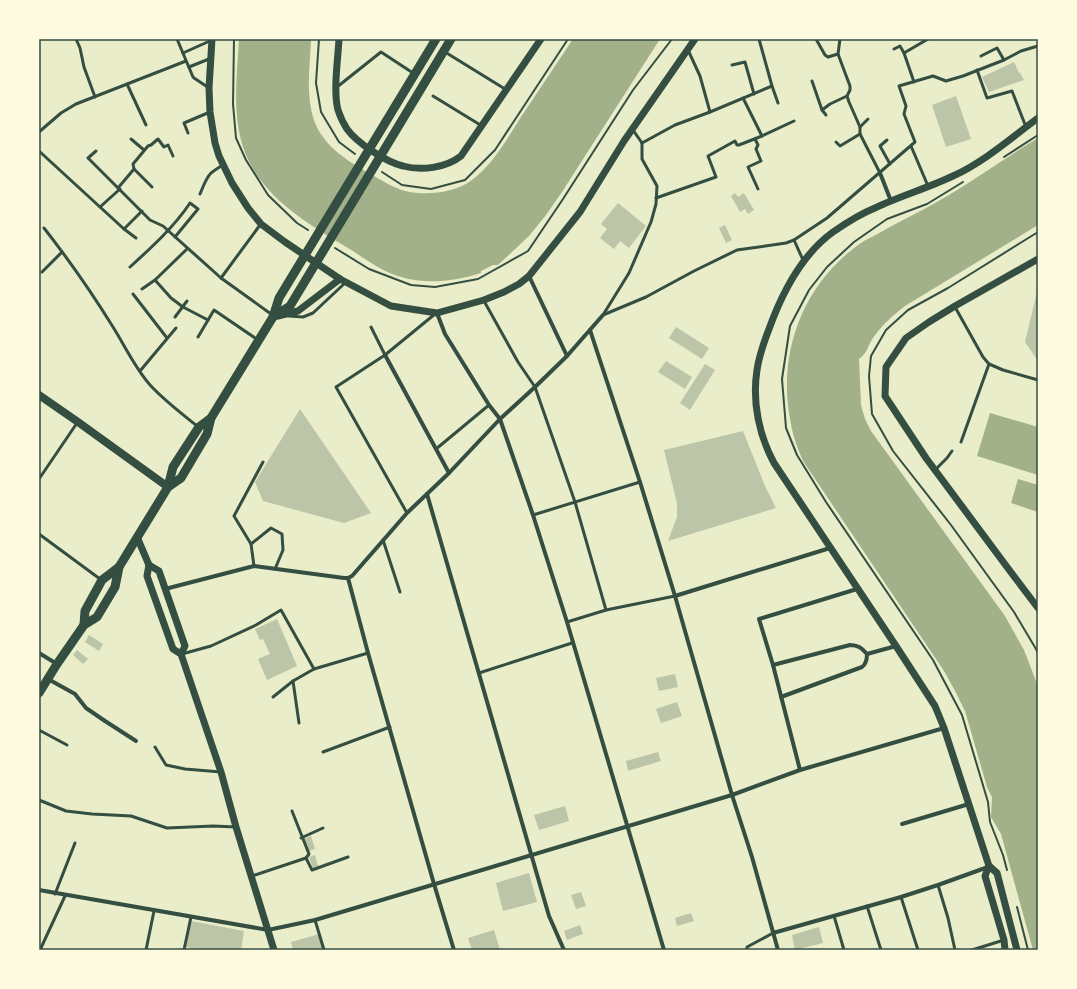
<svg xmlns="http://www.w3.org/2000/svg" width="1077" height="989" font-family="'Exo 2',sans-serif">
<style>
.water{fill:#a3b18a}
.building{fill:#bcc5a7}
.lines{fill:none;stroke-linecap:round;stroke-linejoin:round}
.path{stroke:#344e41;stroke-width:2}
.service{stroke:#344e41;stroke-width:3}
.minor{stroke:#344e41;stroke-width:4}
.tertiary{stroke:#344e41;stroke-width:7}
.secondary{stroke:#344e41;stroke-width:8}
.primary{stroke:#344e41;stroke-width:9}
.neatline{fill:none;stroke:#344e41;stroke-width:1.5}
</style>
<rect width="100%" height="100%" fill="#e9edc9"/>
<g class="water">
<path d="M239,39H311C310,67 305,96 315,123C326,149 350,162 372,175C383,181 394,188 405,191C427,196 454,193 472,180C492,165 506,141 519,120C537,93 555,66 573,39H660L562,192L546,215L529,236L498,265H493L481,271V273C456,281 427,285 401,277C383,272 368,261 353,251C310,225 260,198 243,147C232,113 237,75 239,39Z"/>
<path d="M1038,138V225L905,306C892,316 882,325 873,338C867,347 868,352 859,359L861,405L865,419L871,431L1005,616L1024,650L1038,686V950H1033L1001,834L991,817L992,797L987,787L965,711L954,689L944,671L803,461C798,449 793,437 791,424C776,354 803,281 864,241C871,237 880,233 888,228C908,217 929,207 949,195C979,177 1008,156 1038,138Z"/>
<path d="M990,413L1038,427V475L977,456Z"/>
<path d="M1018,479L1038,485V512L1011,503Z"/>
</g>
<g class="building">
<path d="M1014,62L1019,73H1020L1024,80L989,92L982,77Z"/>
<path d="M956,96L971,139L946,147L932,105Z"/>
<path d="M735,193L738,197L744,193L754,210L748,214L745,209L740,212L731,196Z"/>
<path d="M618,203L646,226L629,248L620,241L614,249L600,238L607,229L601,224Z"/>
<path d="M725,225L732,240L726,243L719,228Z"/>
<path d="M1037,292H1038V361L1025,342Z"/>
<path d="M676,327L709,348L702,359L669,338Z"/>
<path d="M666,361L692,377L685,389L658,372Z"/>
<path d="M705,364L715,370L690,410L680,403Z"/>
<path d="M300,409L371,513L344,523L263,501L255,482Z"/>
<path d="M743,431L765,486L776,508L668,541L677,517V503L664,450Z"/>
<path d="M277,619L297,666L267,680L258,659L270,654L263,639L260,640L255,629Z"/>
<path d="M89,635L103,644L99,651L85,642Z"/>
<path d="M77,650L88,659L83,664L73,655Z"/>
<path d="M675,674L678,687L659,691L656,678Z"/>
<path d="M677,702L682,716L661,723L656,709Z"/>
<path d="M658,752L661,761L628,771L626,761Z"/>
<path d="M565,806L569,821L539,830L534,815Z"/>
<path d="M311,836L315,849L309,851L304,839Z"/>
<path d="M315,855L318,866L313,868L309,857Z"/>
<path d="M529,873L537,902L503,911L496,883Z"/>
<path d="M581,892L586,906L576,909L571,895Z"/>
<path d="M691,913L694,921L677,926L675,918Z"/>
<path d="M191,921L244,931L241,950H200L186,947Z"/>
<path d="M580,925L583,934L567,940L564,931Z"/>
<path d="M819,927L823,943L795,950L792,935Z"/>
<path d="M494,930L500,950H472L468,938Z"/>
<path d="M319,934L323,950H293L291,942Z"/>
</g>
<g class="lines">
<g class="path">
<path d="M234,39L233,104L236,138L246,160L268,195L297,223L308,230"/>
<path d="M319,39L316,83L321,112L339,142L355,154"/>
<path d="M1004,157L1038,135"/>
<path d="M382,172L402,185L431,189L465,180L495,150L568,39"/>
<path d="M963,182L927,204L887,219L854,242L827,267L809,290L790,326L782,379L786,428L797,455L826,502L933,660L962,715L988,802L990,822L1003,855L1007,870"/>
<path d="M1038,232L948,288L908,310L886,330L871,356L869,376L872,414L893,451L951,525L1014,612L1036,649L1038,654"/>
<path d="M335,248L369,269L411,285L435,287L478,279L528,251L563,199L633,90L672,39"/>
<path d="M1017,907L1028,950"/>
</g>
<g class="service">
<path d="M76,39L80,48L84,67L95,97"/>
<path d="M177,39L193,77L194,78L209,88"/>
<path d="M759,39L772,86L778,103"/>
<path d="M816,39L825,55L828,57L838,54"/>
<path d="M840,39L838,54L850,86V90L847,96L849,102L860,127V134L880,173"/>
<path d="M894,49L900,46L904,53"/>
<path d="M688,50L700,76L710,112"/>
<path d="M445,52L505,89"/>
<path d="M183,53L212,40"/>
<path d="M981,56L997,48L1004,60"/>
<path d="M732,65L745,62L754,94"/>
<path d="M189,67L209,59"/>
<path d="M977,70L987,98L1012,91L1026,127"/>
<path d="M812,81L822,110L830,104L847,96"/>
<path d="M914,82L904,53L928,39"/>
<path d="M127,84L146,125"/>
<path d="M337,87L381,52L413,73"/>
<path d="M433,96L482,126"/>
<path d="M743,98L762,136"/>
<path d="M822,110L826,115"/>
<path d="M860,127L868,119"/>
<path d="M633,130L642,143"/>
<path d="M39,132L61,113L76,104L186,61"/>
<path d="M188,133L184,123L210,112"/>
<path d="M131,139L144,150"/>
<path d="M755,139L758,145L756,149L761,161L748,167L758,189"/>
<path d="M887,140L880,146L890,164"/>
<path d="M836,142L840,146L860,134"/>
<path d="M642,143L675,125L710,112L772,86"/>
<path d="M911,146L928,186"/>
<path d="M39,151L100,207L120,189"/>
<path d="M96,151L88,158L150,220L163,226L221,278L271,314"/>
<path d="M134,169L152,187"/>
<path d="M118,188L134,169L133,164L148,146L151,145L158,139L164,147L168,145L173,156"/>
<path d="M200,194C203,187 206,178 211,173C215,170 219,167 223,165"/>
<path d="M656,198L716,177L708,156L735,141L737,145H739L762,136L794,121"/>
<path d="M100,207L124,229L136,238"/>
<path d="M44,228C69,260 92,293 113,327C125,346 136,370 151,386C165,401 181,413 197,426"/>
<path d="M124,229L142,211"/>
<path d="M794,240L803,260"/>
<path d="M130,267C152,247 174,227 190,203L198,209L175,237"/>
<path d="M42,272L62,252"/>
<path d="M221,278L260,225"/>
<path d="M155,280L171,298L183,307L208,320"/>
<path d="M142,289L155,280L187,249"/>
<path d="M133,294L167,338"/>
<path d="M484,301L518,362L535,387L575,502L606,610"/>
<path d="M955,307L983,357L989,364L1003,370L1038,380"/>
<path d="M603,315L646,297L694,271L737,250L786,243L794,240L827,218L915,142L904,114L906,106L899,86L933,76L946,81L963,76L1004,60L1021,51L1038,46"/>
<path d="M603,315L629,273L651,222L656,204L657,186L642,159V143"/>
<path d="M289,316L303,317L313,313L345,283"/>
<path d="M175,317L187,301"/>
<path d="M371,327L385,355"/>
<path d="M198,337L214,310L258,340"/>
<path d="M140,371L176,328"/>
<path d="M961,442L989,364"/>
<path d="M436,449L489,405"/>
<path d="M935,470L947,458L952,451"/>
<path d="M39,479L77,423"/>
<path d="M407,513L336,387L385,355L435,314"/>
<path d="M533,515L640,482"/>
<path d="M39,534L100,579"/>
<path d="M383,540L400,592"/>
<path d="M251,544L234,516L263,462"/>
<path d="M254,566L251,544L271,528L282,534L283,550L275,569"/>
<path d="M567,622L606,610L675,596"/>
<path d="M182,654L211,646L256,625L281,610L314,669"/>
<path d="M479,673L572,643"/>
<path d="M293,681L299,723"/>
<path d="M273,697L293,681L314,669L368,653"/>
<path d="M39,730L67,745"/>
<path d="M155,747L166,765L185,769L221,772"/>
<path d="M323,752L390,727"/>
<path d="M39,800L66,811L92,814L131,816L167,828L213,826L236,827"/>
<path d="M292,811L309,854L306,858"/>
<path d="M301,838L323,828"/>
<path d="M252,876L306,858L312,870L348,857"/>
<path d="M938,885L948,918L955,950"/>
<path d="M55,894L75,843"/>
<path d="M901,897L918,950"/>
<path d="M867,906L881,950"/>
<path d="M834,916L844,950"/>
<path d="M315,920L324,950"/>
<path d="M40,950L65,896"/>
<path d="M146,950L154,911"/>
<path d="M184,950L191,917"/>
<path d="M747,950V947L773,933"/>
<path d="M972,950L1004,940"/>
</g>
<g class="minor">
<path d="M880,173L891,201"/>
<path d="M529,276L567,356"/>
<path d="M437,313L445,334L489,405L500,419L533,515L567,622L664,950"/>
<path d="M590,330L640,482L675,596L732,795L752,857L778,950"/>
<path d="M385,355L449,473"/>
<path d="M427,494L549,916L564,950"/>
<path d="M348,578L368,653L434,884L454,950"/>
<path d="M165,589L254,566L344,578H348L352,576L407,513L449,473L500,419L535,387L567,356L603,315"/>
<path d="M675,596L830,548"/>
<path d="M39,653L57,664"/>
<path d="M773,665L850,645C858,645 862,648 867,654L896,646"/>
<path d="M48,679L75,694L86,708L105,721L136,741"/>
<path d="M781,697L862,667C866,664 867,659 867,654"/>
<path d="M800,770L773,665L759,619L857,589"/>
<path d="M902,824L969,804"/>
<path d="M39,890L268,930L315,920L732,795L800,770L944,728"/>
<path d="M773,933L901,897L938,885L988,867"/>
</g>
<g class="tertiary">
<path d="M212,39L209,88L210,112L215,143L219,156L232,183L248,208L261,224L285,242L340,279L391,306L437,313L484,300L504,292L519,284L529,276L580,212L624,141L695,39"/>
<path d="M339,39C338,59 333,91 338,110C340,116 343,123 347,129C357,143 386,162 403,166C421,171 446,168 461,156L541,39"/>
<path d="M1038,259L955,306L929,322L906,338L886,367L885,396L926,458L1010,571L1038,608"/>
<path d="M278,316L298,311L340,279"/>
<path d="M137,537L149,565L147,576L173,649L181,654L221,772L236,827L274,950"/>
<path d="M149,565L159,571L185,646L181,654"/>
<path d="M989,866L985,876L1004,940L1005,950"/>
<path d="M1017,950L997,873L989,866L944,728L935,706L896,646L774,463C759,435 752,402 757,370C759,356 764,342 769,329C782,293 801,255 833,232C846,223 860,214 875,208C900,196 928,188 953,176C984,162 1011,138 1038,118"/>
</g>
<path class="secondary" d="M39,395L78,422L168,487"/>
<g class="primary">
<path d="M273,317L290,306L451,39"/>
<path d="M168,487L181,478L207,434L211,418L273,317L279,298L436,39"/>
<path d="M84,625L85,611L102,580L119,567"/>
<path d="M39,693L57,664L84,625L97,617L115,587L119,567L168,487L173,467L199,427L211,418"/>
</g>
</g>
<rect width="1077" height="989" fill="none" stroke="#fefae0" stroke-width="80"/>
<rect x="40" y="40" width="997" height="909" class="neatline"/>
</svg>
